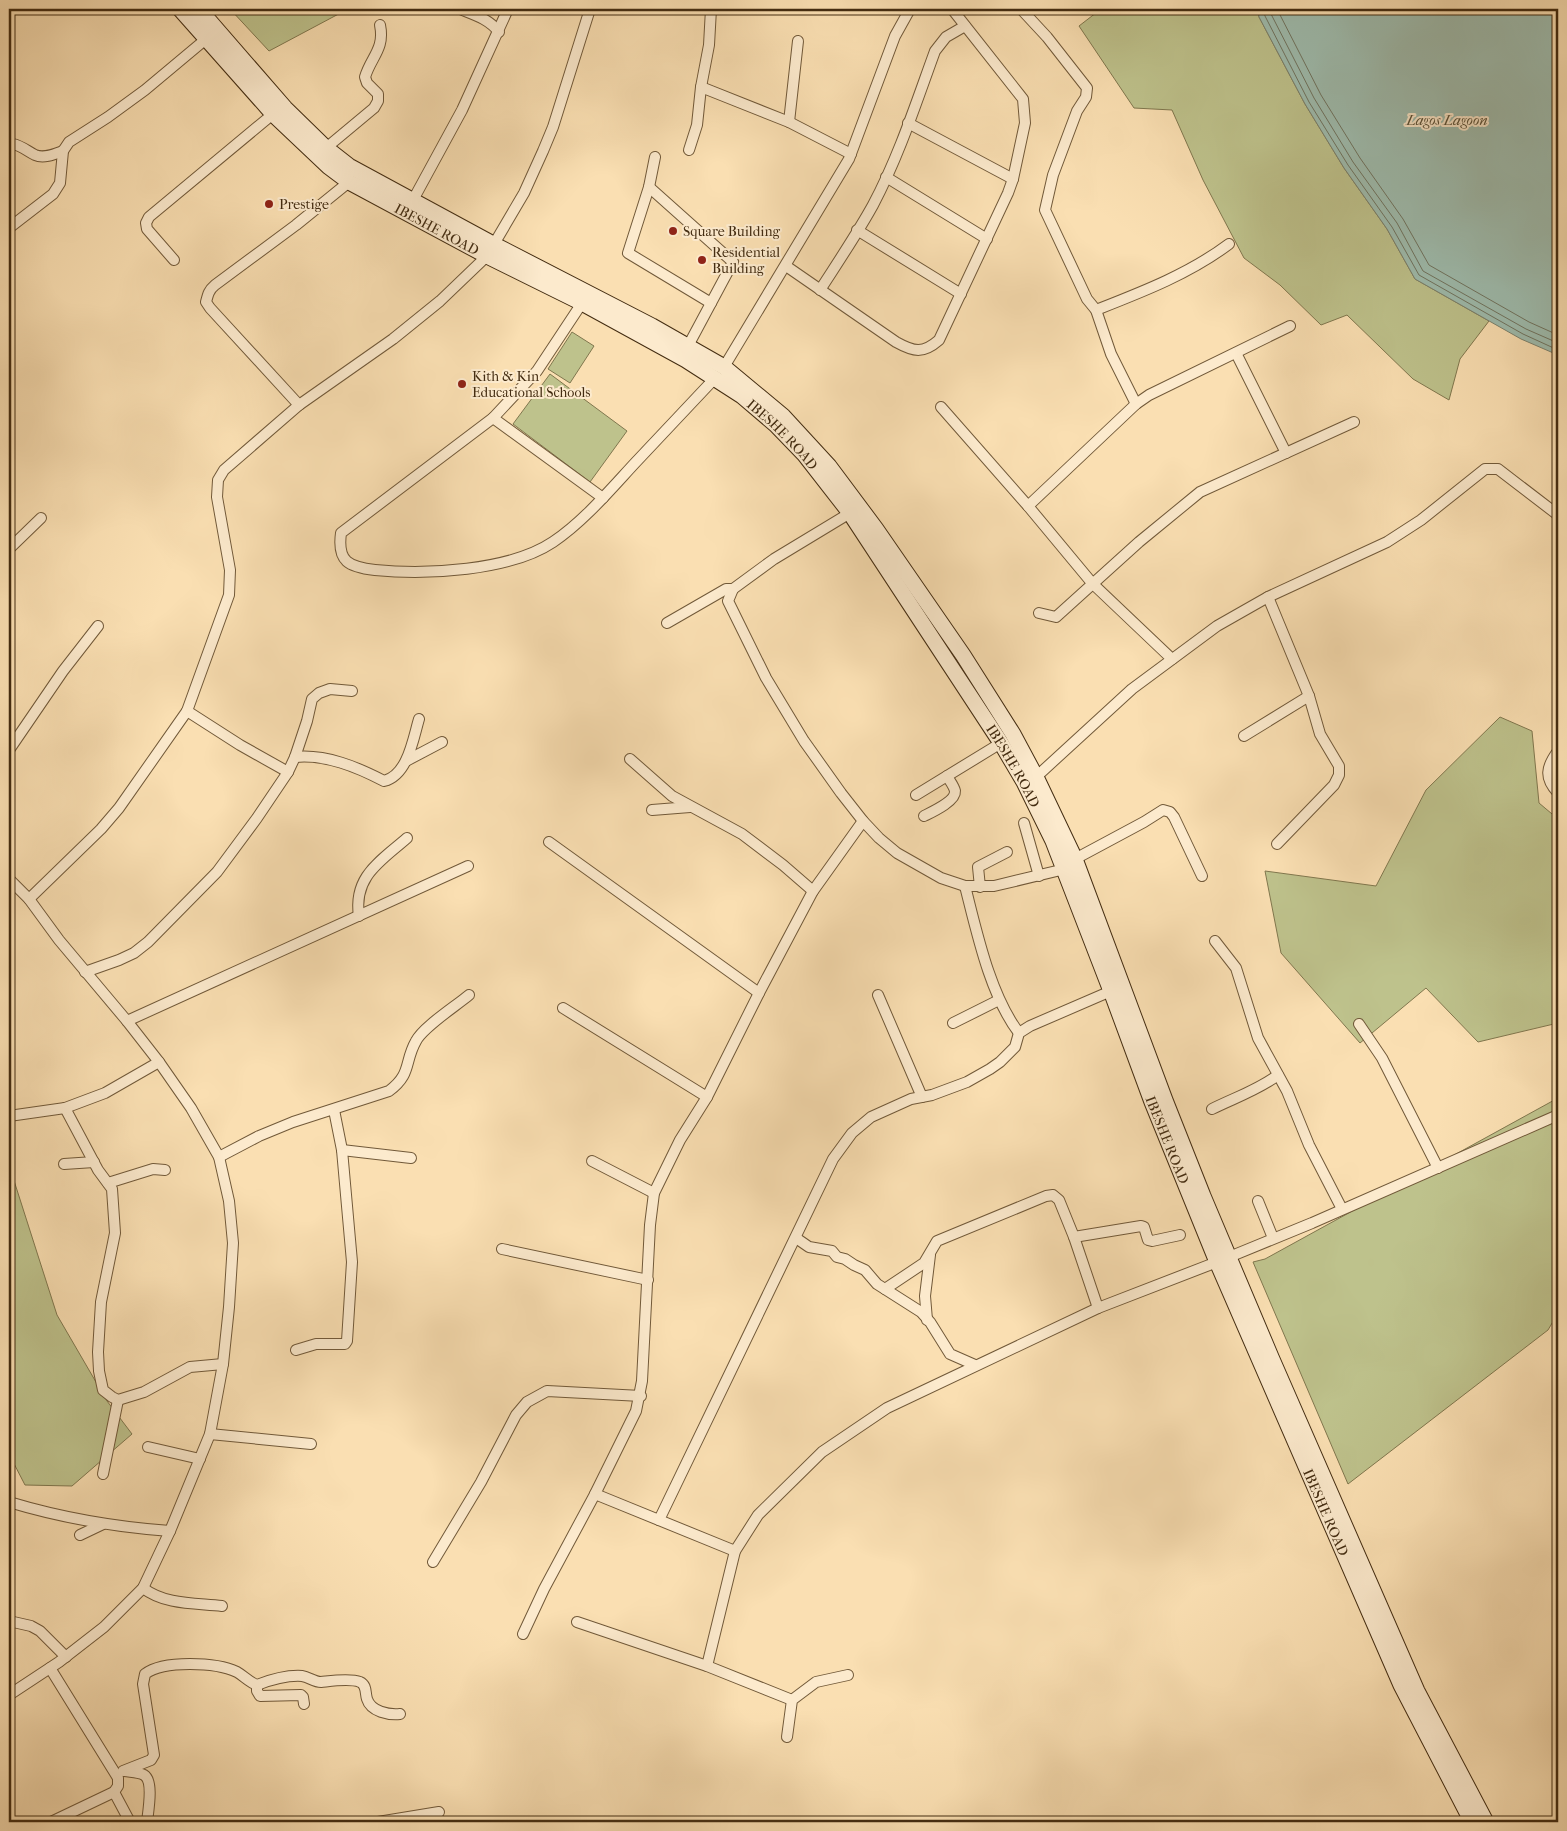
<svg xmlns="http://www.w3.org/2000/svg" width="1567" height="1831" font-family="'IM FELL French Canon',serif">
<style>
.green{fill:#bec28c;stroke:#80774e}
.water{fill:#9ebcae;stroke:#7a826f}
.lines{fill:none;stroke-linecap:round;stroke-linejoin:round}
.shore{stroke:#707460;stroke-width:1}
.street-casing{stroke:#715939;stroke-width:12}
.secondary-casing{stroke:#432c11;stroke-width:17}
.street{stroke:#fceacd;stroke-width:10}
.secondary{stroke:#fceacd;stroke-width:15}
.poi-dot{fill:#8f2418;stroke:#fceacd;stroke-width:2}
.labels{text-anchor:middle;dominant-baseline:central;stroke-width:4;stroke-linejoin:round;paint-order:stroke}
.poi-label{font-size:14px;fill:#432c11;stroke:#fceacd;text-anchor:start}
.street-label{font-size:14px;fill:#432c11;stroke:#fceacd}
.water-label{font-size:15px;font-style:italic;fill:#5a5038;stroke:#fceacd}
</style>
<rect width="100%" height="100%" fill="#fadfb2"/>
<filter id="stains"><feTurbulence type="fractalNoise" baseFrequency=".004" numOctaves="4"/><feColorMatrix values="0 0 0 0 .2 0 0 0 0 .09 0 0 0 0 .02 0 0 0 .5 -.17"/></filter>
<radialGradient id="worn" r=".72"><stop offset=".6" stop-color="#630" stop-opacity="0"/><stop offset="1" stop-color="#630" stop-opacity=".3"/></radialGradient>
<g class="green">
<path d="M230,9H348L269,51Z"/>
<path d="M1101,9H1258L1259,17L1305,104L1344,168L1387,229L1415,279L1489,321L1460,359L1449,400L1413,379L1347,315L1321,325L1280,285L1244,258L1203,180L1172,110L1134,108L1079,26Z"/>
<path d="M572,332L594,346L570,383L548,369Z"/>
<path d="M550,374L627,431L590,482L513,424Z"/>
<path d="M1500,717L1532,731L1539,803L1558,819V1023L1478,1042L1426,988L1360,1043L1281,953L1265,871L1376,886L1426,790Z"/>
<path d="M1558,1098V1313L1548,1330L1348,1484L1253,1262L1265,1259Z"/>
<path d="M9,1165L57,1315L107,1401L132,1434L72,1486L25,1485L9,1454Z"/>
</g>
<path class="water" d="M1258,9H1558V355L1521,339L1415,279L1387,229L1344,168L1305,104L1259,17Z"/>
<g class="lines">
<g class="shore">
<path d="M1263,9L1265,16L1309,102L1348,165L1392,227L1419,275L1523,334L1558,350"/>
<path d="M1270,9L1271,14L1314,98L1353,162L1397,223L1423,271L1526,329L1558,343"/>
<path d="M1277,9L1321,95L1360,158L1403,219L1429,265L1529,322L1558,335"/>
</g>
<g class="street-casing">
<g id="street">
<path d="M460,9C475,15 489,19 499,32"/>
<path d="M1021,9L1047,37L1087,88L1086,97L1077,111L1053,175L1045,210L1087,299L1096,310L1111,354L1136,404"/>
<path d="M701,87L789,122L851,154"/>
<path d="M789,122L798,41"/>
<path d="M908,123L1013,179"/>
<path d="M9,148L13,144C22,146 27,151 35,155C44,159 55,154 63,151"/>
<path d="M326,148L374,108L378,101V94L367,83L365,77C371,57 385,49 380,25"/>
<path d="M689,150L697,125L701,87L709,45L711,9"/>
<path d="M655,157L649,187L628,253L711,303"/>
<path d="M886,177L987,239"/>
<path d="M649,187L733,262L688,346"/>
<path d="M413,200L462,110L508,9"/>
<path d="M9,228L53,194L60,183L63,151L69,142L108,117L145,90L206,39"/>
<path d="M857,230L961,294"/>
<path d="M174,260L147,229L146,223L149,217L273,114"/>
<path d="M786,266L896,342C914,352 923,354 939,340L1008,193L1013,179L1025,123L1023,99L952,9"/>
<path d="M820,290C838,262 857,234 873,205C899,156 916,103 935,51L946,37L965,26"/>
<path d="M582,303L537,371L493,418L341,533C337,562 349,567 375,570C426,575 510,571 553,542C583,522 610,490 635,463C662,434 689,406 716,377"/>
<path d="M1096,310C1142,292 1189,274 1229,244"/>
<path d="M1236,353L1286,453"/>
<path d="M724,367L849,159L895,36L910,9"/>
<path d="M299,405L210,308L206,302C208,294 209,290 215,285L296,225L349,182"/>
<path d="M941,407L1028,506L1092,583L1172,659"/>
<path d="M493,418L603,498"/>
<path d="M1028,506L1136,404L1149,395L1290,326"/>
<path d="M9,549L41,518"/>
<path d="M733,589L728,601L766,678L804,741L841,793L863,821L879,838L897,853L941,878L965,886H994L1065,869"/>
<path d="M1268,597L1309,696L1320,734L1339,766V775L1334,785L1277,844"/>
<path d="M1039,613L1056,617L1139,542L1200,492L1354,422"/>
<path d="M667,623L726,589H733L774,559L850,513"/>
<path d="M187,711L240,745L288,772"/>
<path d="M1244,736L1309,696"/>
<path d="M9,750L63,671L98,626"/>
<path d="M1558,751C1546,767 1544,778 1558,793"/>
<path d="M295,757C326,754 357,767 384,781C408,775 413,739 419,719"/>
<path d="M630,759L672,796L742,834L783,865L813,891"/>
<path d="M406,761L442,742"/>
<path d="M1032,779L1036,777L1132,689L1217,626L1268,597L1387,542L1421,520L1485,469H1498L1558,515"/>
<path d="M916,795L1001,743"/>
<path d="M652,810L690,807"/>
<path d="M924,816C932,812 956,801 955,791C954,786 949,780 947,776"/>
<path d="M1024,823L1039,876"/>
<path d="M549,842L759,993"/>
<path d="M1075,859L1144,822L1163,810L1170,812L1174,817L1202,876"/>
<path d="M9,879L29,899L59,940L127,1021L159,1062L191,1108L219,1157L229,1201L233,1243L229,1307L223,1364L210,1434L170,1531L143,1588L104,1627L59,1662L9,1695"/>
<path d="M965,886C977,933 990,995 1019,1033"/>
<path d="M980,887L978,867L1007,852"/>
<path d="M29,899L101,829L119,808L187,711L229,595L230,570L217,497L218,480L224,470L299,405L393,339L440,301L487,256L524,193L543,151L553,127L590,9"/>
<path d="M359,916C353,876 381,861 407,838"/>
<path d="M1215,941L1236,968L1258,1038L1287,1091L1309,1145L1342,1209"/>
<path d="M85,972L119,960L134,953L148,942L217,872L257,818L288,772L295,757L307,721L312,699L319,693L330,689L352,691"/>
<path d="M878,995L922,1097"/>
<path d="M563,1008L707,1097"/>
<path d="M127,1021L468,866"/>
<path d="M953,1023L999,1000"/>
<path d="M1359,1024L1382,1058L1438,1168"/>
<path d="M65,1108L98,1170L112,1189L115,1233L101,1302L98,1352L99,1371L103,1390L112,1397L118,1400L144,1392L190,1367L223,1364"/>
<path d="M1212,1109C1234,1098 1258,1090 1278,1075"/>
<path d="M9,1116L65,1108L105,1093L159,1062"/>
<path d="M342,1150L411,1158"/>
<path d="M219,1157L259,1136L293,1122L389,1091C412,1074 404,1062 416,1041C423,1027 456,1006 469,995"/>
<path d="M592,1161L654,1193"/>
<path d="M64,1164L94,1162"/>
<path d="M108,1183L153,1169L165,1170"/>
<path d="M1258,1201L1273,1238"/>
<path d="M1074,1237L1141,1226L1144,1227L1148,1240L1152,1241L1180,1235"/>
<path d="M796,1238L809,1247L832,1251L837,1257L845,1259L854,1265L865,1270L877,1284L921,1312L930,1322L950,1354L975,1365"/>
<path d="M502,1249L648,1280"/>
<path d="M885,1289L924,1263L937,1241L1046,1196L1053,1195L1059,1200L1074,1237L1098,1308"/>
<path d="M927,1320L925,1296L930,1255"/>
<path d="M296,1350L316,1344H345L347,1341L352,1262L342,1150L334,1110"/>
<path d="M210,1434L311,1444"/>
<path d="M148,1447L200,1459"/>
<path d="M103,1474L118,1400"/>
<path d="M595,1494L735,1551"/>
<path d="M9,1502C62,1518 115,1527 170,1531"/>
<path d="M659,1520L833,1159L852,1133L871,1117L911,1099L932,1095L967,1082L990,1069L1000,1062L1015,1047L1019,1033L1030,1026L1111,991"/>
<path d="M80,1535L103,1524"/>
<path d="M433,1562L481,1482L516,1415L527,1402L547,1391L641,1396"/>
<path d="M143,1588C165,1605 195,1603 222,1606"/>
<path d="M9,1621L31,1626L40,1631L66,1657"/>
<path d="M577,1622L707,1666L792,1700"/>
<path d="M523,1634L544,1589L595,1494L636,1411L642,1381L650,1225L654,1193L680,1140L707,1097L759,993L813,891L863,821"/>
<path d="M707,1666L735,1551L758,1515L822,1452L887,1408L1098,1308L1217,1262L1312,1223L1558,1115"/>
<path d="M50,1668L118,1778V1786L114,1792L51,1822"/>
<path d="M257,1685V1691L260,1696L301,1695L303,1697L304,1704"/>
<path d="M787,1737L792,1700L816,1682L848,1675"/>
<path d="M123,1771L151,1760L154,1755L143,1684L145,1674C163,1660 216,1662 237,1672C244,1676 249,1682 257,1685C270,1680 287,1675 302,1676C309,1677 314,1682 321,1682C331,1681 350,1678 360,1682C367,1685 365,1693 367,1699C371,1712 389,1715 400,1714"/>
<path d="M125,1771C130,1772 139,1772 144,1775C154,1781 148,1812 147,1822"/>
<path d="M114,1792L130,1822"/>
<path d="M378,1822L439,1812"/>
</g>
</g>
<g class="secondary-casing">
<g id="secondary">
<path id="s1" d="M180,9L273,114L329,167L349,182L487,256L582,303L686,360L742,396L776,425L804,454L850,513L1001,743L1024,782L1053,841L1111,991L1152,1102L1217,1262L1401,1685L1472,1822"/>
<path d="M199,9L285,108L326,148L349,166L493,244L652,326L724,367L783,416L829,466L876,529L963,655L1013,734L1036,777L1075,859L1165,1100L1203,1196L1271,1357L1417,1691L1486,1822"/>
</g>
</g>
<use href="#street" class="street"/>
<use href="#secondary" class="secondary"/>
</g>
<g class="poi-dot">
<circle cx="269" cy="204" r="5"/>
<circle cx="673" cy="231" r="5"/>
<circle cx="702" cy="260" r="5"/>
<circle cx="462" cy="384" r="5"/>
</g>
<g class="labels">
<g class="poi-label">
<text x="279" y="204">Prestige</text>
<text x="683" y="231">Square Building</text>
<text x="712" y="252">Residential<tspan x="712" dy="16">Building</tspan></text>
<text x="472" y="376">Kith &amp; Kin<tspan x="472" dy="16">Educational Schools</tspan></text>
</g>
<g class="street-label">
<text stroke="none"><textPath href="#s1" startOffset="342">IBESHE ROAD</textPath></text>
<text stroke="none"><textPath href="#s1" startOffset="746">IBESHE ROAD</textPath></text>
<text stroke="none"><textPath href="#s1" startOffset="1151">IBESHE ROAD</textPath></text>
<text stroke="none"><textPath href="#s1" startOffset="1556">IBESHE ROAD</textPath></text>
<text stroke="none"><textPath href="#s1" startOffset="1961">IBESHE ROAD</textPath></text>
</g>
<g class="water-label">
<text x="1447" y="120">Lagos Lagoon</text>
</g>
</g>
<rect width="1567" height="1831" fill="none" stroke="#fadfb2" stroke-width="30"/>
<rect x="10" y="10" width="1547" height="1811" fill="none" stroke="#432c11" stroke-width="2.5"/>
<rect x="15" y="15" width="1537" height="1801" fill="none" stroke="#432c11"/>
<rect width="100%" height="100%" filter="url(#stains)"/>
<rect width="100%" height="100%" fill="url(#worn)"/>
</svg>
